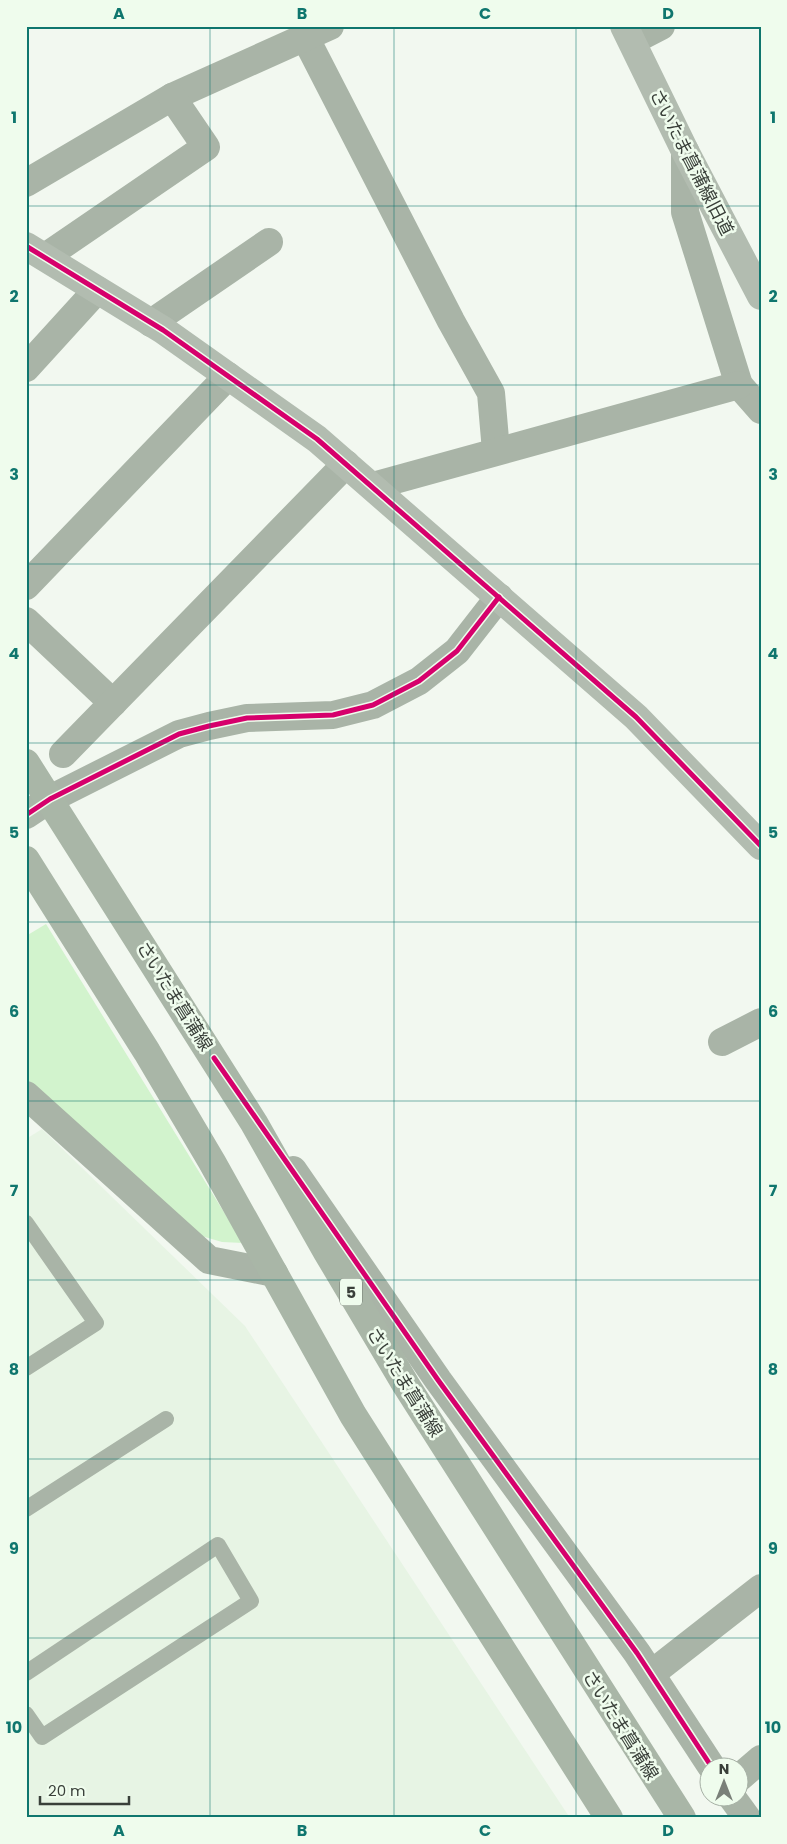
<svg xmlns="http://www.w3.org/2000/svg" width="787" height="1844" font-family="Poppins,'Noto Sans JP',sans-serif">
<style>
.built{fill:#e7f4e4}
.green{fill:#d2f3cd}
.lines{fill:none;stroke-linecap:round;stroke-linejoin:round}
.lane{stroke:#a9b4a7;stroke-width:16}
.street{stroke:#a9b4a7;stroke-width:28}
.secondary{stroke:#b2bcb0;stroke-width:28}
.primary{stroke:#a9b6a7;stroke-width:28}
.cycleway-casing{stroke:#effced;stroke-width:8}
.cycleway{stroke:#d6006c;stroke-width:5}
.grid{fill:none;stroke:#0f766e;stroke-width:1;stroke-opacity:0.55}
.labels{text-anchor:middle;dominant-baseline:central;stroke-width:5;stroke-linejoin:round;paint-order:stroke}
.shield{fill:#effced;stroke:#70786f;stroke-width:1}
.shield-label{font-size:16px;font-weight:bold;fill:#393f39}
.street-label{font-size:18px;fill:#393f39;stroke:#effced}
.neatline{fill:none;stroke:#0f766e;stroke-width:2}
.grid-label{font-size:16px;text-anchor:middle;font-weight:bold;fill:#0f766e}
</style>
<rect width="100%" height="100%" fill="#f2f8f0"/>
<path class="built" d="M42,1129L245,1326L570,1818H26V1139Z"/>
<path class="green" d="M46,924L243,1243L222,1242L198,1235L152,1200L26,1079V936Z"/>
<g class="lines">
<g class="lane">
<path d="M26,1223L96,1323L26,1368"/>
<path d="M26,1509L166,1419"/>
<path d="M26,1673L218,1545L251,1601L42,1737L26,1714"/>
</g>
<g class="street">
<path d="M305,37L451,321L491,393L496,451"/>
<path d="M632,41L661,26"/>
<path d="M685,151V212L739,385L761,410"/>
<path d="M26,183L172,97L330,26"/>
<path d="M45,257L206,147L172,97"/>
<path d="M151,323L269,242"/>
<path d="M26,368L97,290"/>
<path d="M373,486L739,385"/>
<path d="M26,586L228,376"/>
<path d="M26,621L113,703"/>
<path d="M63,754L346,464"/>
<path d="M26,815L50,799L179,734L209,726L247,718L333,715L373,705L419,681L457,651L499,597"/>
<path d="M722,1042L761,1022"/>
<path d="M26,1095L209,1260L274,1273"/>
<path d="M293,1170L438,1380L637,1653L711,1766"/>
<path d="M651,1674L761,1588"/>
<path d="M740,1777L761,1759"/>
<path d="M731,1796L747,1818"/>
</g>
<g class="secondary">
<path d="M624,26L685,151L761,296"/>
<path d="M26,246L163,330L317,439L636,717L761,846"/>
</g>
<g class="primary">
<path d="M26,763L254,1123L327,1252L406,1385L682,1818"/>
<path d="M26,860L147,1052L212,1162L353,1415L609,1818"/>
</g>
<g class="cycleway-casing">
<g id="cycleway">
<path d="M26,246L163,330L317,439L636,717L761,846"/>
<path d="M26,815L50,799L179,734L209,726L247,718L333,715L373,705L419,681L457,651L499,597"/>
<path d="M214,1058L438,1380L637,1653L711,1766"/>
</g>
</g>
<use href="#cycleway" class="cycleway"/>
</g>
<path class="grid" d="M210,26V1818M394,26V1818M576,26V1818M26,206H761M26,385H761M26,564H761M26,743H761M26,922H761M26,1101H761M26,1280H761M26,1459H761M26,1638H761"/>
<g class="labels">
<rect class="shield" x="340" y="1278.5" width="22" height="27" rx="4"/>
<g class="shield-label">
<text x="351" y="1292">5</text>
</g>
<g class="street-label">
<text transform="translate(692 162) rotate(63)">さいたま菖蒲線旧道</text>
<text transform="translate(175 996) rotate(58)">さいたま菖蒲線</text>
<text transform="translate(405 1382) rotate(58)">さいたま菖蒲線</text>
<text transform="translate(621 1725) rotate(58)">さいたま菖蒲線</text>
</g>
</g>
<rect width="787" height="1844" fill="none" stroke="#effced" stroke-width="55"/>
<g transform="translate(724 1782)"><circle r="24" fill="#effced" stroke="#a6b0a5"/>
<path d="M0-4L9 19L0 12L-9 19Z" fill="#7a8079"/>
<text y="-8" font-size="14" font-weight="bold" text-anchor="middle" fill="#393f39">N</text>
</g>
<path d="M40 1796v8h89v-8" fill="none" stroke="#393f39" stroke-width="2.5"/>
<text x="48" y="1796" font-size="15" fill="#393f39" stroke="#effced" stroke-width="4" paint-order="stroke">20 m</text>
<rect x="28" y="28" width="732" height="1788" class="neatline"/>
<g class="grid-label">
<text x="119" y="19">A</text>
<text x="302" y="19">B</text>
<text x="485" y="19">C</text>
<text x="668" y="19">D</text>
<text x="14" y="123">1</text>
<text x="773" y="123">1</text>
<text x="14" y="302">2</text>
<text x="773" y="302">2</text>
<text x="14" y="480">3</text>
<text x="773" y="480">3</text>
<text x="14" y="659">4</text>
<text x="773" y="659">4</text>
<text x="14" y="838">5</text>
<text x="773" y="838">5</text>
<text x="14" y="1017">6</text>
<text x="773" y="1017">6</text>
<text x="14" y="1196">7</text>
<text x="773" y="1196">7</text>
<text x="14" y="1375">8</text>
<text x="773" y="1375">8</text>
<text x="14" y="1554">9</text>
<text x="773" y="1554">9</text>
<text x="14" y="1733">10</text>
<text x="773" y="1733">10</text>
<text x="119" y="1836">A</text>
<text x="302" y="1836">B</text>
<text x="485" y="1836">C</text>
<text x="668" y="1836">D</text>
</g>
</svg>
